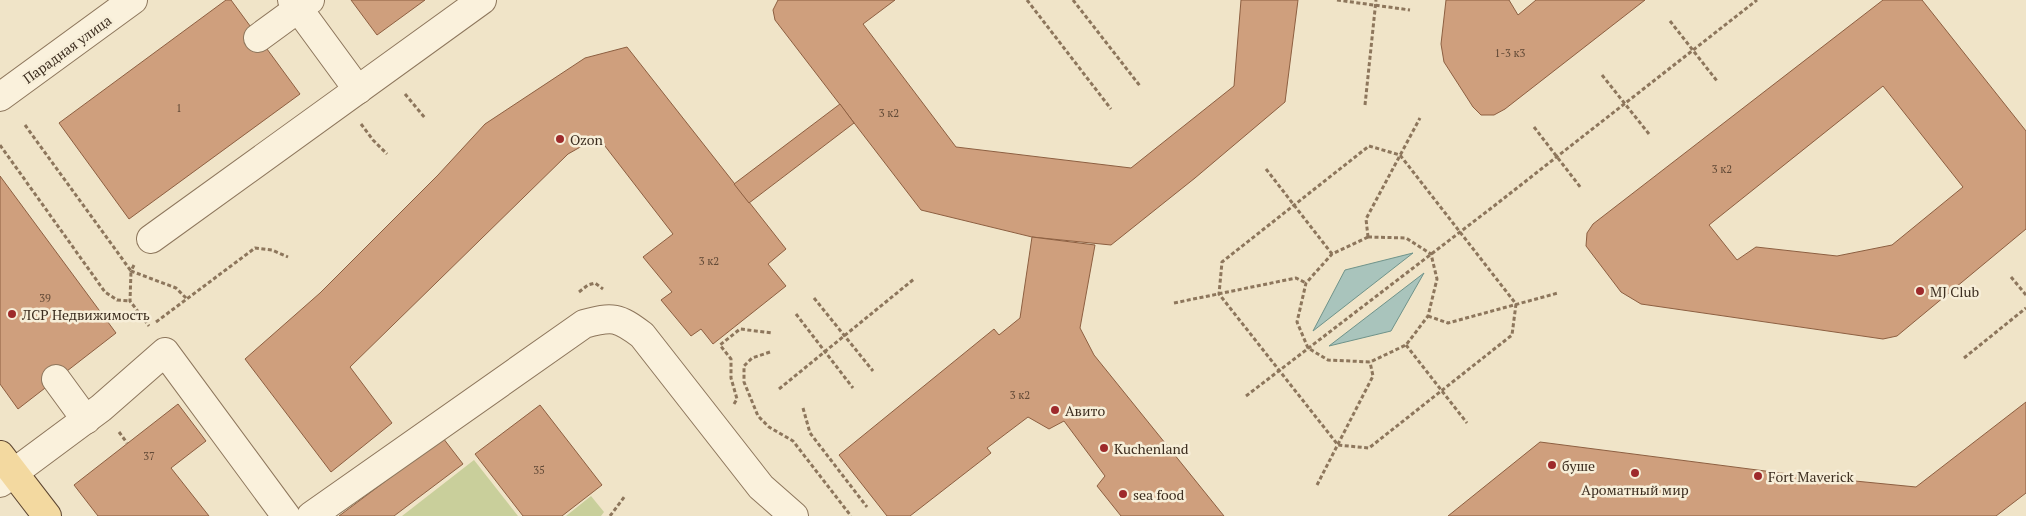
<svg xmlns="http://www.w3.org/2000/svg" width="2026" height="516" font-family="'PT Serif',serif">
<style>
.green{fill:#c9cf9b}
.water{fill:#a9c4bc;stroke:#6f938a}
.building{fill:#cf9f7d;stroke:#8d5f41;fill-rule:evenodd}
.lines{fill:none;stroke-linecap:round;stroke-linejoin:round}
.minor-casing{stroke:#8d765c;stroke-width:30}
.major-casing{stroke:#5b4430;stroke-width:30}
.path{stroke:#8d765c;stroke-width:3;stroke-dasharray:4 2.5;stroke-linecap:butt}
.minor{stroke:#faf1dc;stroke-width:28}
.major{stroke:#f3d9a0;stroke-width:28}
.poi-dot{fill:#9e2a2b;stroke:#f7eed8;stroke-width:2}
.labels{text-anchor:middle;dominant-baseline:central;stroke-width:5;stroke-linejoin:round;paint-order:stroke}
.number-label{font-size:11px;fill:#624a37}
.street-label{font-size:14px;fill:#3d2e20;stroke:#f7eed8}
.poi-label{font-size:14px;fill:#3d2e20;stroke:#f7eed8;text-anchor:start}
</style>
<rect width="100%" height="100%" fill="#f0e4c8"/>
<g class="green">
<path d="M474,460L518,516H402Z"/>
<path d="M591,496L604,512L601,516H566Z"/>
</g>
<g class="water">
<path d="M1413,253L1313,331L1345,270Z"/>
<path d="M1424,273L1391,331L1329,346Z"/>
</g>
<g class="building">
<path d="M226,0H231L300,94L129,219L59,123Z"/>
<path d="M351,0H425L377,35Z"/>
<path d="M895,0L863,24L956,147L1131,168L1234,86L1241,0H1298L1285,102L1195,178L1111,245L1032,237L921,210L775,20L773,10L778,0Z"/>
<path d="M1446,0H1509L1518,15L1536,0H1645L1505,109L1494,115H1481L1473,107L1444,62L1441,44Z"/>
<path d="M1883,0H1922L2026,131V229L1897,336L1883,339L1641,304L1621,292L1586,246L1587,233L1593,224ZM1883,86L1963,187L1892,245L1837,256L1756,247L1737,260L1709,225Z"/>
<path d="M627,47L786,249L768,264L786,286L713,344L701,329L691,336L661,300L672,292L643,257L673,234L598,137L568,154L350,367L392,423L331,472L245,359L320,293L438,175L485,124L585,58Z"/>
<path d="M840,104L854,123L749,203L734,184Z"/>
<path d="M0,176L116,333L18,409L0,384Z"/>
<path d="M1032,237L1095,245L1080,328L1094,355L1224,516H1121L1097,486L1105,476L1064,421L1049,429L1028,417L987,448L991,453L910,516H887L839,455L994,329L999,335L1020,318Z"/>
<path d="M2026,402V493L1996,516H1448L1540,442L1804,476L1916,487Z"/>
<path d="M178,404L206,441L171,468L209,516H98L74,485Z"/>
<path d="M540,405L602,485L562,516H523L475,454Z"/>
<path d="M443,438L463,464L394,516H339Z"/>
</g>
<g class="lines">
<g class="minor-casing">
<g id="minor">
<path d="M292,0L358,90"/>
<path d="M258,38L310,0"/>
<path d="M0,97L133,0"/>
<path d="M151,239L482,0"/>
<path d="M56,379L86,420"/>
<path d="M0,483L101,408L165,352L286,516"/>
<path d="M311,516L584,324C613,316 618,317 642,335L761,487L794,516"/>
</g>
</g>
<g class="major-casing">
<path id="major" d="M0,455L47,516"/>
</g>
<g class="path">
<path d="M1027,0L1111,109"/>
<path d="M1073,0L1140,86"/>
<path d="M1337,0L1410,10"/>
<path d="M1670,21L1717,81"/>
<path d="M1602,75L1649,134"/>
<path d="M405,94L425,118"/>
<path d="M1365,105L1376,0"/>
<path d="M361,124L373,140L387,154"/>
<path d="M25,125L131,271L130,301L149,326"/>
<path d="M1534,127L1581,188"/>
<path d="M0,145L105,292L117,300L130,301"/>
<path d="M1369,146L1400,155L1516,304L1512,335L1369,448L1338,445L1219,294L1222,262Z"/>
<path d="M1266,169L1332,254"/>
<path d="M1368,237L1406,238L1431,254L1437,279L1428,316L1406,345L1370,362L1328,360L1308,348L1297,322L1306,283L1332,254Z"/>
<path d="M1368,237L1366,219L1420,118"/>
<path d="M134,265L131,271L176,288L187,299"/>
<path d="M2011,277L2026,295"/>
<path d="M579,292L588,285L595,283L603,289"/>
<path d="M814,298L873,371"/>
<path d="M1174,303L1296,278L1306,283"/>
<path d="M796,314L853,388"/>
<path d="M1428,316L1448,323L1558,293"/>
<path d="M156,322L255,248L272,250L288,257"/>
<path d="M1406,345L1467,423"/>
<path d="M770,352L752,358L744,366V382L758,416L769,427L793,441L851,516"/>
<path d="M1964,358L2026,308"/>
<path d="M779,389L914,279"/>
<path d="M1246,396L1494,206L1757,0"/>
<path d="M734,404L737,399L731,378V359L720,345L740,329L773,333"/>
<path d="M803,408L810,433L867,507"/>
<path d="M119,432L127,443"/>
<path d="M1317,485L1373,376L1370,362"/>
<path d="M610,516L625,496"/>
</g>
<use href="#minor" class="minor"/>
<use href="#major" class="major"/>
</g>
<g class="poi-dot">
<circle cx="560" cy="139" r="5"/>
<circle cx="1920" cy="291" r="5"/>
<circle cx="12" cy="314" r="5"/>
<circle cx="1055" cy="410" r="5"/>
<circle cx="1104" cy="448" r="5"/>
<circle cx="1552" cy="465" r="5"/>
<circle cx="1635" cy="473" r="5"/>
<circle cx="1758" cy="476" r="5"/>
<circle cx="1123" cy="494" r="5"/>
</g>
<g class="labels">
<g class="number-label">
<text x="1510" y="53">1-3 к3</text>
<text x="179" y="108">1</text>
<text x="889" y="113">3 к2</text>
<text x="1722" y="169">3 к2</text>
<text x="709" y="261">3 к2</text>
<text x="45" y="298">39</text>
<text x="1020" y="395">3 к2</text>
<text x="149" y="456">37</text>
<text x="539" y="470">35</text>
</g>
<g class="street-label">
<text transform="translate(67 49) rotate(-36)">Парадная улица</text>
</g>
<g class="poi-label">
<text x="570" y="139">Ozon</text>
<text x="1930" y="291">MJ Club</text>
<text x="22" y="314">ЛСР Недвижимость</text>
<text x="1065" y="410">Авито</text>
<text x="1114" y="448">Kuchenland</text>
<text x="1562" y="465">буше</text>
<text x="1768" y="476">Fort Maverick</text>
<text x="1635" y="489" text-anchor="middle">Ароматный мир</text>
<text x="1133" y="494">sea food</text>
</g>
</g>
</svg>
